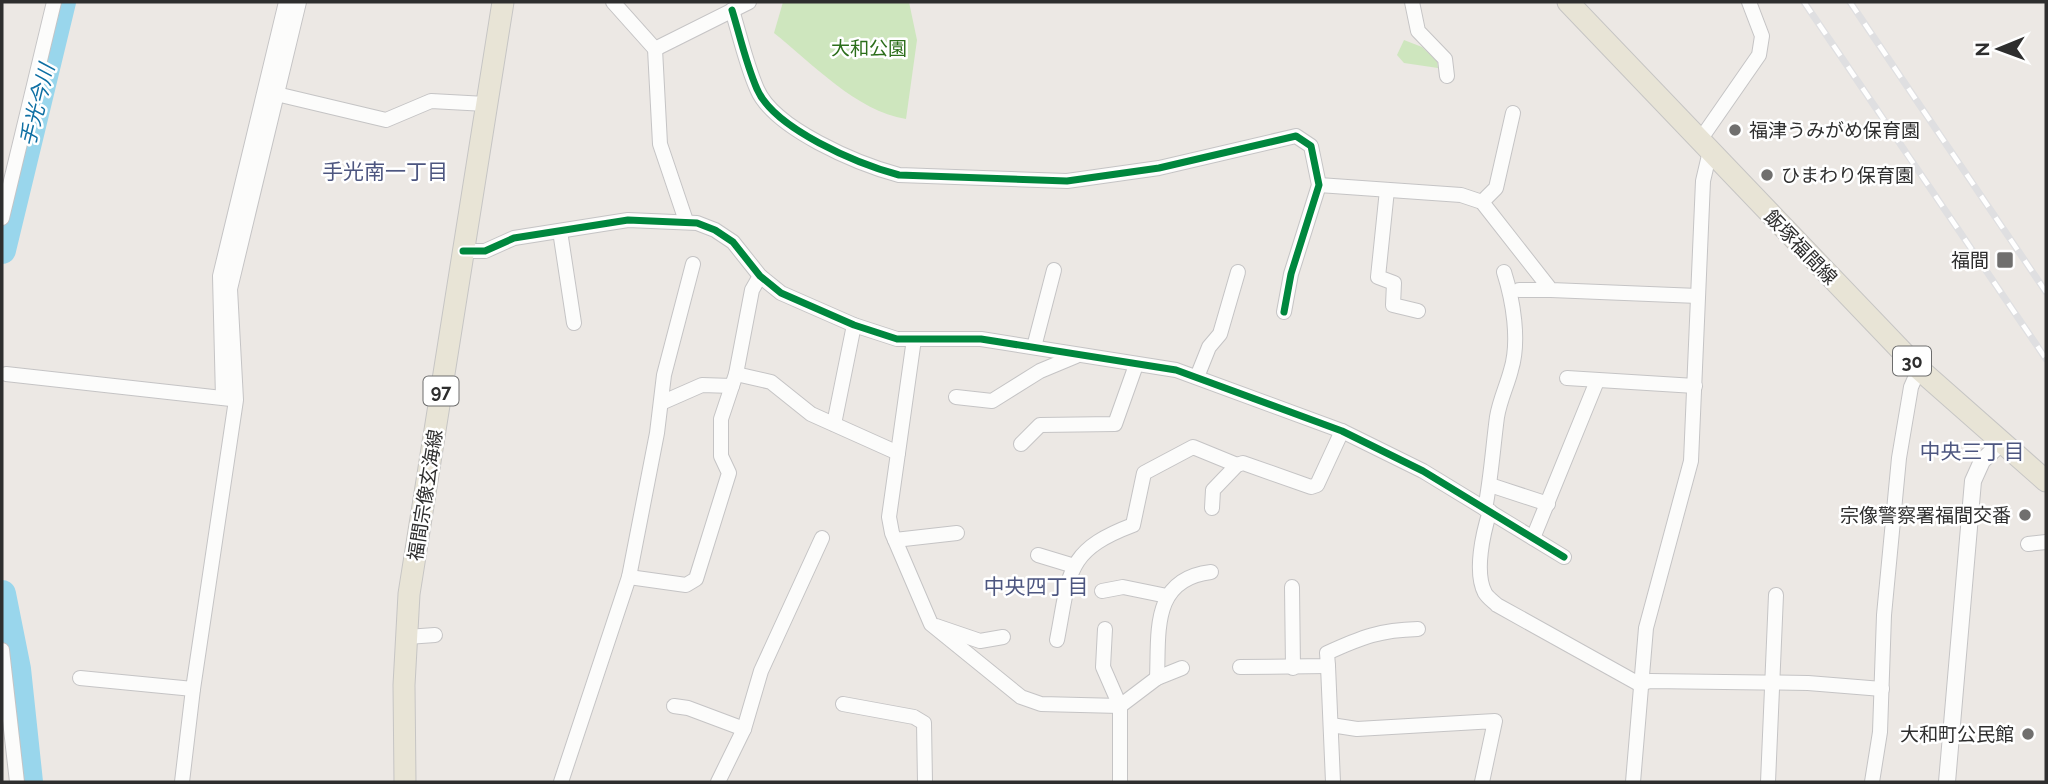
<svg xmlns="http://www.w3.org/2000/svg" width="2048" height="784" font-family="Raleway,'Noto Sans JP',sans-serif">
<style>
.green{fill:#cee6be}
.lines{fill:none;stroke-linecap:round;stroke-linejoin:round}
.river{stroke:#99d6ec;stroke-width:28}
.minor-casing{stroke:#c5c4c5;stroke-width:16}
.tertiary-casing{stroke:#c5c4c5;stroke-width:18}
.primary-casing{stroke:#c6c5c4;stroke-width:23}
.minor{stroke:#fcfcfb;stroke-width:14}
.tertiary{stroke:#fcfcfb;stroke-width:16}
.primary{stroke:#e8e4d6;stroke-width:21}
.rail-casing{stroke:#dfdfe1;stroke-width:7}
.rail{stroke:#fff;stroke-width:4.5;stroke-dasharray:13;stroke-linecap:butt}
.cycleway-casing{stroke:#fff;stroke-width:11}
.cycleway{stroke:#00873e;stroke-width:7}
.poi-dot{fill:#706f6e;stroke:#fff;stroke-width:2.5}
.labels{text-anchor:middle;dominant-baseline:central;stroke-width:5;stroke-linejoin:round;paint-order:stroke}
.shield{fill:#fff;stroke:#6d6d6d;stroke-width:2}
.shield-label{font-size:18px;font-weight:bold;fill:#2e2e2e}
.park-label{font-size:19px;fill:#2c6e1b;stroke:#fff}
.poi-label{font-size:19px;fill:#2e2e2e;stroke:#fff;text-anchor:end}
.street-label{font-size:19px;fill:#2e2e2e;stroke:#fff}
.water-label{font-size:21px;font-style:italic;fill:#0d6fa3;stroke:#fff}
.neighbourhood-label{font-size:21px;fill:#4d5680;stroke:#fff}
</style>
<rect width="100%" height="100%" fill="#ece8e4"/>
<g class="green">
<path d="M783,2H909L917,40L906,119C856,111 812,63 774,33Z"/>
<path d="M1404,40L1422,47L1437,61L1438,68L1404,63L1397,55Z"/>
</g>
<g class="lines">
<g class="river">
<path d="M2,250L62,2"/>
<path d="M2,594L17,669L29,782"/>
</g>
<g class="minor-casing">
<g id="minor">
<path d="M613,2L655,49L660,144L686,221"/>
<path d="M1412,2L1418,31L1445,59L1447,76"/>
<path d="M732,10C740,36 746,64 757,89C774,129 858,164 899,175L1067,181L1159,168L1296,136L1311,146L1319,185L1291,274L1284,312"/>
<path d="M655,49L749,2"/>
<path d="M268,92L386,120L431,101L486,104"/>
<path d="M1700,140L1759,55L1762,36L1749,2"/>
<path d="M1319,185L1461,195L1482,202L1551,290L1698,296"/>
<path d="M1387,190L1378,277L1394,283L1393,305L1418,311"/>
<path d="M1482,202L1496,188L1513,113"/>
<path d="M2,218L54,2"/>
<path d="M560,231L574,323"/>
<path d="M463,251H485L514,238L628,220L697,223L715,230L733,242L760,276L781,293L854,325L897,339H981L1176,370L1342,431L1423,471L1564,557"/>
<path d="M1519,290H1551"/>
<path d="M914,339L889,517L892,533L931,624L1021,697L1041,704L1120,706L1157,678L1182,668"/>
<path d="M1034,347L1054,270"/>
<path d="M6,374L231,399"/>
<path d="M736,374L771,382L811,414L898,453"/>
<path d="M1197,377L1209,347L1220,334L1238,272"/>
<path d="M1567,378L1695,386"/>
<path d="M956,397L992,401L1040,371L1076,356"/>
<path d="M223,398L220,276L286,2"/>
<path d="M661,403L702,385L732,386"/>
<path d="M834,424L854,325"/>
<path d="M1021,444L1040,425L1115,424L1136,365"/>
<path d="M1490,485L1548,504"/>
<path d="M1212,508L1213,490L1237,465L1243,463L1311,487L1317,485L1342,431"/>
<path d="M1485,509C1491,478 1493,447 1497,417C1500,399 1507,386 1511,370C1520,341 1513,300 1504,272"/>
<path d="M1490,511C1483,533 1474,572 1485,593C1488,598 1494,602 1497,605L1639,684L1650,681L1808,683L1882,689"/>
<path d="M1533,538L1597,381"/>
<path d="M895,540L957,533"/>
<path d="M2028,544L2046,542"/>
<path d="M1038,555L1071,565"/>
<path d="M629,577L686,585L696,579L729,473L721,456V419L736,374L752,290L760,276"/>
<path d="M1292,587L1293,668"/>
<path d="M1102,591L1123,587L1167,596"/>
<path d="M936,626L980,641L1003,637"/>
<path d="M1105,629L1103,667L1120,706V782"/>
<path d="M407,637L435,635"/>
<path d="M1057,640C1070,574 1064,551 1133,525L1144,473L1193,447L1237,465"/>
<path d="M2,650L17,782"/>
<path d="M1328,666L1333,782"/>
<path d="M1240,667L1328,666L1327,653C1362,637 1380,630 1418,629"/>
<path d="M80,678L193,689"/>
<path d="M1157,678C1159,632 1151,579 1211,572"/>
<path d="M843,704L914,717L924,723L925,782"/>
<path d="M674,706L688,708L744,729"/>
<path d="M1331,725L1357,729L1495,721L1482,782"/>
<path d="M182,782L193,689L236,400L230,289L299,2"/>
<path d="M561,782L629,577L657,433L664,375L693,264"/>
<path d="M718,782L744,729L761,671L822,538"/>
<path d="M1633,782L1646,628L1691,461L1703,181L1710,151"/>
<path d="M1768,782L1776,595"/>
<path d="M1872,782L1880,732L1884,615L1899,458L1911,387L1919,369"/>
</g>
</g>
<g class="tertiary-casing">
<path id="tertiary" d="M1947,782L1973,481L1982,461L2001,443"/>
</g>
<g class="primary-casing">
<g id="primary">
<path d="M1568,2L1919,369L2046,481"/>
<path d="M405,782L404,685L409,594L503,2"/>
</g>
</g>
<use href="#minor" class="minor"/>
<use href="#tertiary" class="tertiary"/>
<use href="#primary" class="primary"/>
<g class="rail-casing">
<g id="rail">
<path d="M1804,2L2046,359"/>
<path d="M1850,2L2046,292"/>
</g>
</g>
<use href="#rail" class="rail"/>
<g class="cycleway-casing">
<g id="cycleway">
<path d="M732,10C740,36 746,64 757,89C774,129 858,164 899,175L1067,181L1159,168L1296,136L1311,146L1319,185L1291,274L1284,312"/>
<path d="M463,251H485L514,238L628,220L697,223L715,230L733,242L760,276L781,293L854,325L897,339H981L1176,370L1342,431L1423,471L1564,557"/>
</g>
</g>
<use href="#cycleway" class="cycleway"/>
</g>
<g class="poi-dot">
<circle cx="1735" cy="130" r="7"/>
<circle cx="1767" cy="175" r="7"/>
<rect x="1996" y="251" width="18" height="18" rx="3.5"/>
<circle cx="2025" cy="515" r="7"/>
<circle cx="2028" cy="734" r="7"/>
</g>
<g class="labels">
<g class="shield">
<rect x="1893" y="346.5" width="38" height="29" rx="5"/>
<rect x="423.5" y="376.5" width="35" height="29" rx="5"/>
</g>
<g class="shield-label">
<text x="1912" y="361">30</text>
<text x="441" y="391">97</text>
</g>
<g class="park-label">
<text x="869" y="48">大和公園</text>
</g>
<g class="poi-label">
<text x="1749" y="130" text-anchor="start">福津うみがめ保育園</text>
<text x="1781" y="175" text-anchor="start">ひまわり保育園</text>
<text x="1989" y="260">福間</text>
<text x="2011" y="515">宗像警察署福間交番</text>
<text x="2014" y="734">大和町公民館</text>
</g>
<g class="street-label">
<text transform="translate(1801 247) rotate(46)">飯塚福間線</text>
<text transform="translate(425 495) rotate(-81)">福間宗像玄海線</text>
</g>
<g class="water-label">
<text transform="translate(37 105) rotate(-76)">手光今川</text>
</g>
<g class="neighbourhood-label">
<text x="385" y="171">手光南一丁目</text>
<text x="1972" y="451">中央三丁目</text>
<text x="1036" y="586">中央四丁目</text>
</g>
</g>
<rect width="2048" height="784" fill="none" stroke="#2e2e2e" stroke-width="7"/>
<g transform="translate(1999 49) rotate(269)" stroke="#ffffff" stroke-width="5" paint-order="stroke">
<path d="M0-5L12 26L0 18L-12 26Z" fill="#2e2e2e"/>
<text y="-10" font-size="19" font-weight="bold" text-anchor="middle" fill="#2e2e2e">N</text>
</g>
</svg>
